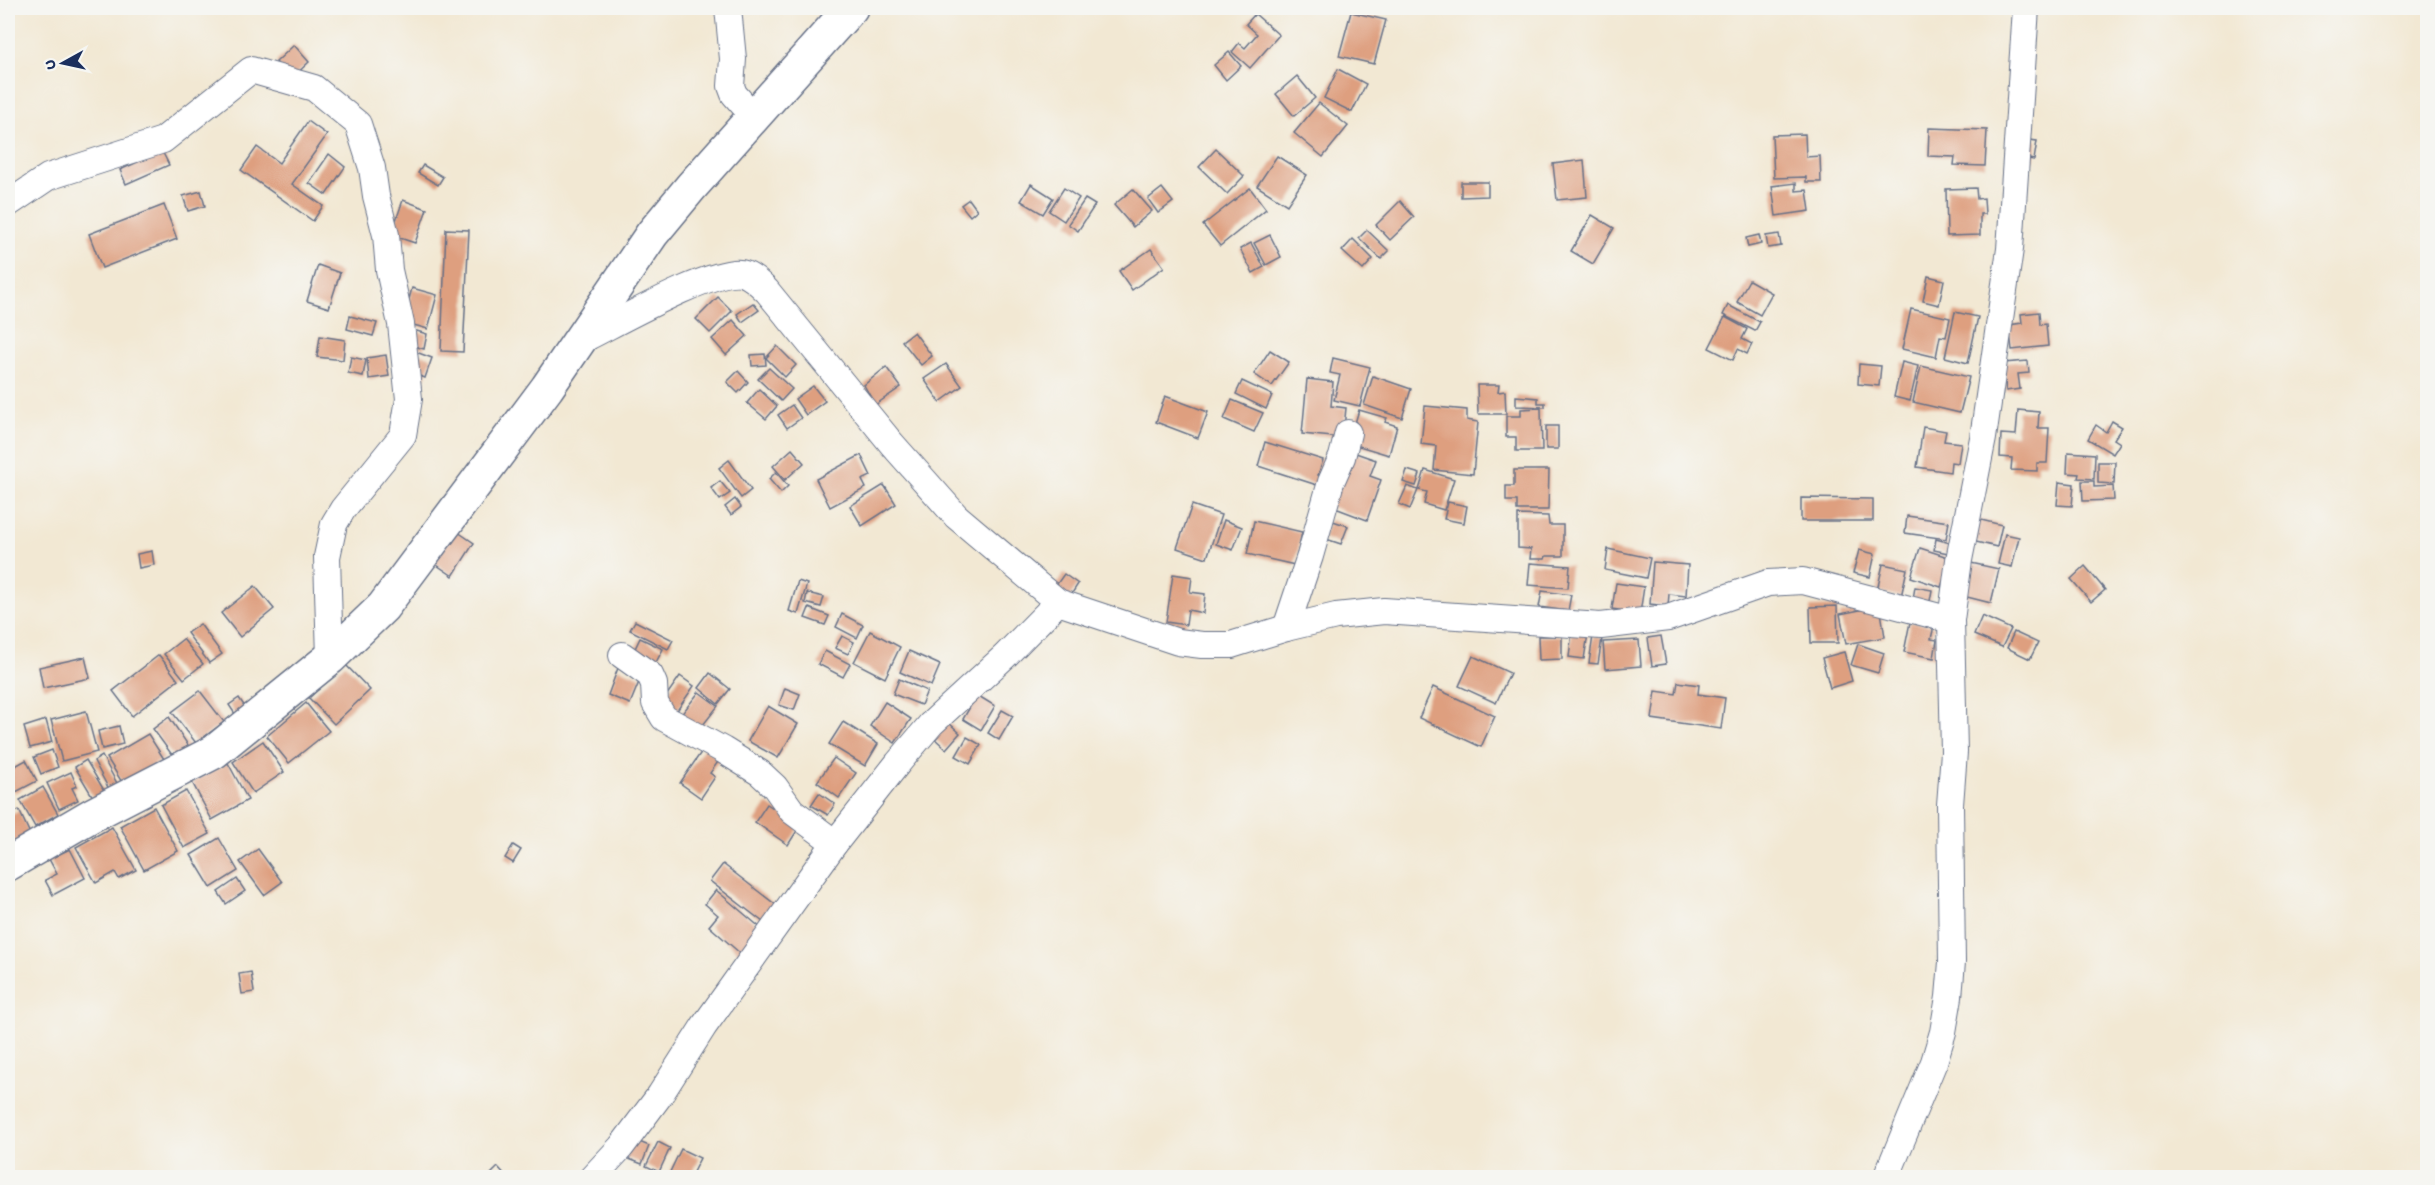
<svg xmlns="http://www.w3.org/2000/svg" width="2435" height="1185" font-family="'Gochi Hand',sans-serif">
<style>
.building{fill:#de9f7f}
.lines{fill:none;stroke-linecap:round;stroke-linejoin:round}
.street-casing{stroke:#667087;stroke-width:28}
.secondary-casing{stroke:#667087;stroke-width:36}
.street{stroke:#fff;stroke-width:26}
.secondary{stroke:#fff;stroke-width:33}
</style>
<rect width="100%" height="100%" fill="#f6f6f2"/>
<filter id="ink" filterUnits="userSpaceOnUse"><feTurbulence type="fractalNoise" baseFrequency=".0167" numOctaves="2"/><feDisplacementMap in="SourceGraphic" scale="12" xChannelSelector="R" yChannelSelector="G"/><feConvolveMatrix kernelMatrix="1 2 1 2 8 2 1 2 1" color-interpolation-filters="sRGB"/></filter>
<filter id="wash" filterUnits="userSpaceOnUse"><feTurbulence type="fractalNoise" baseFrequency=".008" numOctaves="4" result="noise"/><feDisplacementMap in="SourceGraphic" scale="24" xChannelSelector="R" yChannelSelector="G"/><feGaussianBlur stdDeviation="1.35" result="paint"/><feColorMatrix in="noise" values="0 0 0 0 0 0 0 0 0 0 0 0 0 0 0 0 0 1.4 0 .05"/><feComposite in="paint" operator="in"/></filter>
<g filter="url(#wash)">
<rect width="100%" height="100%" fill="#f2e8d3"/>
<g id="blocks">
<g class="building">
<path d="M1351,12L1386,20L1374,64L1339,56Z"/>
<path d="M1255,14L1279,35L1250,68L1232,52L1239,43L1245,48L1257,34L1246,24Z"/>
<path d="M294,45L309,62L291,79L276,62Z"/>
<path d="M1229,52L1241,66L1226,80L1214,65Z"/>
<path d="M1338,69L1366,84L1352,112L1324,98Z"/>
<path d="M1297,76L1315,98L1294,116L1276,94Z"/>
<path d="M1319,103L1348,126L1323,157L1294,133Z"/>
<path d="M308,121L327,135L292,184L323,206L313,221L241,170L257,147L279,163Z"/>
<path d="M1929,128L1987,130L1985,166L1954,165L1955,157L1928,156Z"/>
<path d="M1805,134L1806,157L1820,156L1821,182H1806V177L1774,178L1772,135Z"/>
<path d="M2021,139L2037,141L2034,160L2018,157Z"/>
<path d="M1216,149L1244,176L1227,194L1199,167Z"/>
<path d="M162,151L169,165L126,184L120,170Z"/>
<path d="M329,154L345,167L326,195L309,183Z"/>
<path d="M1277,156L1307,175L1287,205L1257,186Z"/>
<path d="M1584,160L1587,197L1557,200L1553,164Z"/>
<path d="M423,165L443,177L438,185L418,173Z"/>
<path d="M1461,182H1488V196L1461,197Z"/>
<path d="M1796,183V191L1807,190L1810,211L1776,216L1772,186Z"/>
<path d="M1031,184L1053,198L1043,214L1021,201Z"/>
<path d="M1064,188L1079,198L1064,221L1049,211Z"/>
<path d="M1162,188L1173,202L1158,213L1148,199Z"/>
<path d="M1250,188L1266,209L1220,246L1203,225Z"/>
<path d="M1976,188L1977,199L1984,198L1985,214H1980V235L1947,236L1946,189Z"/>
<path d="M1133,189L1152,211L1133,227L1114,205Z"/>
<path d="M201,191L205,206L188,211L183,196Z"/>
<path d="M969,199L977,210L970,216L961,205Z"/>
<path d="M1085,199L1095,205L1078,231L1068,224Z"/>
<path d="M403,200L427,209L415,243L391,235Z"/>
<path d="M1400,201L1414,217L1390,240L1376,225Z"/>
<path d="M164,205L177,239L102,268L89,234Z"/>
<path d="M1592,215L1614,228L1593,264L1571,251Z"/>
<path d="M446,229L469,230L463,352L441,351Z"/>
<path d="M1367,230L1389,251L1381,259L1359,238Z"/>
<path d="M1779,234L1781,246L1768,248L1766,236Z"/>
<path d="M1270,235L1281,257L1266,265L1254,243Z"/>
<path d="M1759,235L1761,244L1748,247L1746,238Z"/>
<path d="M1353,239L1373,259L1363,270L1342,251Z"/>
<path d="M1251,243L1264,267L1253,273L1240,249Z"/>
<path d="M1151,249L1164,267L1132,290L1119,271Z"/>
<path d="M318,265L340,273L329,308L307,301Z"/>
<path d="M1928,276L1944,280L1939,305L1923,301Z"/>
<path d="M1749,280L1772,293L1760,315L1737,302Z"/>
<path d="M412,288L437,295L428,329L403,322Z"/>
<path d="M718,297L732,311L710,333L696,319Z"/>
<path d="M753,303L759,310L742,322L737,314Z"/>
<path d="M1728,305L1760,322L1755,331L1723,315Z"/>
<path d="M1911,309L1950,318L1946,337L1940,336L1936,357L1902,349Z"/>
<path d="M1955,312L1978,317L1968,363L1945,357Z"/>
<path d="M2039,312L2040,325L2046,324L2048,346L2012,350L2009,325L2022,323L2021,314Z"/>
<path d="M350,316L377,323L373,336L347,329Z"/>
<path d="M1725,317L1747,329L1742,339L1752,344L1747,354L1738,349L1733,360L1709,348Z"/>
<path d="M733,320L747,336L726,355L712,339Z"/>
<path d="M410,329L427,334L424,349L407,344Z"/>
<path d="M914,332L932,356L921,365L902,341Z"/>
<path d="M320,336L345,340L343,360L317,357Z"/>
<path d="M777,346L796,365L785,377L766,358Z"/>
<path d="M1270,350L1289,362L1272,386L1254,374Z"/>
<path d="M416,352L432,358L425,378L409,372Z"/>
<path d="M765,354L766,365L752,366L751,355Z"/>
<path d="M386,355L389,376L369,379L367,358Z"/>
<path d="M351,357L366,360L363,376L348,373Z"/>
<path d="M1333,358L1370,367L1360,406L1334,400L1340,375L1330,373Z"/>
<path d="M2028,361L2029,373L2018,374L2020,389L2006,391L2003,363Z"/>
<path d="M1902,362L1918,366L1910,401L1894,397Z"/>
<path d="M946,364L962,386L940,402L924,379Z"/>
<path d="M1859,364L1881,366L1879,386L1858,384Z"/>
<path d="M1921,366L1969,377L1960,413L1913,402Z"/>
<path d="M886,367L901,387L875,405L864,385Z"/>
<path d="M769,368L792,389L781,401L758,379Z"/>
<path d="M738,371L748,382L738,393L727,382Z"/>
<path d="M1373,376L1411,389L1402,418L1364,405Z"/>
<path d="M1307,379L1333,382L1331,406L1346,408L1343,438L1302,434Z"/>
<path d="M1242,381L1272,395L1266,409L1236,394Z"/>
<path d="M1477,385H1499L1498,392L1505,391L1506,414H1478Z"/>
<path d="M813,386L825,401L806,415L795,399Z"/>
<path d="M759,389L777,406L766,419L747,403Z"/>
<path d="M1165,396L1208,412L1198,438L1156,422Z"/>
<path d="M1516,396L1538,398V403H1545V407L1516,406Z"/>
<path d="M1232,400L1263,413L1254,432L1224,419Z"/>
<path d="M792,405L801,418L787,428L778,415Z"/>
<path d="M1425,406L1467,410V420L1478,422L1473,474L1434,470L1436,446L1421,444Z"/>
<path d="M1541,408L1542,451H1516V437H1506V416H1521V409Z"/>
<path d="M1359,410L1387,418L1385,422L1397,426L1389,455L1349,443Z"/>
<path d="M2018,410L2039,412L2038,428H2049L2047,463H2037V471L2011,470L2012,458L2000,457L2001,434L2016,435Z"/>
<path d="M2112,421L2122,427L2114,439L2120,443L2113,454L2088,439L2096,425L2106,432Z"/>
<rect x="1546" y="426" width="12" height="23"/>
<path d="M1923,427L1946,431L1944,441L1961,443L1958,463L1951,462L1950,472L1917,467Z"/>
<path d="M1265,442L1323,460L1318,475L1323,477L1320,486L1258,466Z"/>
<path d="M792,449L804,463L785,480L773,466Z"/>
<path d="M1350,451L1376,460L1370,476L1381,480L1367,520L1330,506Z"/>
<path d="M2068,452L2095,454L2094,479L2078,478L2079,474L2067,473Z"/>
<path d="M861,455L871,476L862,480L866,488L830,507L816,479Z"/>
<path d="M729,460L751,490L741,498L719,468Z"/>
<path d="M2098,462H2115L2114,484L2098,483Z"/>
<path d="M1407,470L1420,474L1416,486L1403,482Z"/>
<path d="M1425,470L1454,479L1444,510L1424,504L1427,492L1419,490Z"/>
<path d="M1514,470H1549L1548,510H1517V501H1506V486H1514Z"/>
<path d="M776,472L788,486L781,493L769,479Z"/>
<path d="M720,481L730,493L720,500L711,488Z"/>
<path d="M2082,481H2094V487L2113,486L2114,500L2083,501Z"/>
<path d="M2059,482L2074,484L2072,506L2057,505Z"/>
<path d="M884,485L896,504L862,526L850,506Z"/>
<path d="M1407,486L1418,490L1410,509L1399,504Z"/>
<path d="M1801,498L1873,499V521H1801Z"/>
<path d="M735,499L741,507L731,515L725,507Z"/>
<path d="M1448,502L1467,506L1464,523L1444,519Z"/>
<path d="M1192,505L1221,515L1207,558L1177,548Z"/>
<path d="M1518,515L1548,516L1549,525H1563V556H1546L1545,559H1530L1531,549L1518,548Z"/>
<path d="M1907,516L1949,522L1946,539L1905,533Z"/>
<path d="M1977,519L2002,525L1997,547L1972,541Z"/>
<path d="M1224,520L1242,527L1233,550L1216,544Z"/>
<path d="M1330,520L1348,526L1341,544L1323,538Z"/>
<path d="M1254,521L1302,532L1295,565L1247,554Z"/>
<path d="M455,530L474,543L453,576L434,563Z"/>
<path d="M2005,534L2019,537L2012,567L1998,564Z"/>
<path d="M1936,539L1950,543L1948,553L1934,550Z"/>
<path d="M1920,548L1951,558L1941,587L1911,577Z"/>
<path d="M1608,549L1650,558L1646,578L1605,570Z"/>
<path d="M1859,550L1875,554L1870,577L1853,573Z"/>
<path d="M152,551L154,565L139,568L137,554Z"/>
<path d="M1653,562L1688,565L1686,596L1669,594L1668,606L1650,604Z"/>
<path d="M1530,563L1570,566L1568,588L1528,585Z"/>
<path d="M1971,563L1999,569L1991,603L1963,596Z"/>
<path d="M1883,564L1907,569L1901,597L1877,591Z"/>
<path d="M2085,566L2105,590L2091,602L2071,579Z"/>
<path d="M1064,574L1078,584L1069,598L1054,588Z"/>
<path d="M1173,574L1192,577L1190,592L1205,594L1203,613L1188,610L1186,625L1166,622Z"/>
<path d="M798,581L807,584L798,614L789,611Z"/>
<path d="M1616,583L1644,587L1640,613L1612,609Z"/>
<path d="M255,586L274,609L240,637L221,613Z"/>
<path d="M1915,587L1932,590L1930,601L1913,599Z"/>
<path d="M1542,591L1571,595L1568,611L1539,607Z"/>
<path d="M807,593L824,597L821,607L805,603Z"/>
<path d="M1837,606L1838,643H1811L1810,607Z"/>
<path d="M1880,606L1885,637L1846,644L1840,614Z"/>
<path d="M809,608L829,616L825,625L805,618Z"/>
<path d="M842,614L863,625L857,638L836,627Z"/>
<path d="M1982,616L2011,629L2002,647L1974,635Z"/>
<path d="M635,621L673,640L668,649L630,630Z"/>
<path d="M1910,622L1934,626L1931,639L1937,640L1934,658L1904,652Z"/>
<path d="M200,624L222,654L209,663L187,633Z"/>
<path d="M870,631L900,647L885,678L854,662Z"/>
<path d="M1572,631L1588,634L1584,659L1569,657Z"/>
<path d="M2014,632L2038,643L2030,659L2007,648Z"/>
<path d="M842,636L854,642L848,654L835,648Z"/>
<path d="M1538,636H1562V659L1539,660Z"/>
<path d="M1593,636L1602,638L1598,664L1589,663Z"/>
<path d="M1661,636L1666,664L1652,666L1648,638Z"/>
<path d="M640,638L663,649L654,666L632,655Z"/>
<path d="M183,639L203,664L184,679L164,654Z"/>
<path d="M1639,640L1641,666L1605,669L1603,642Z"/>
<path d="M1858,644L1884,653L1878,673L1851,665Z"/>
<path d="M825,651L850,664L843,677L818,664Z"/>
<path d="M909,651L940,665L931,686L900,672Z"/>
<path d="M1844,652L1852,681L1830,688L1822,658Z"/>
<path d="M159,655L178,680L132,716L113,691Z"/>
<path d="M1473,656L1510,673L1496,703L1459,686Z"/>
<path d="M85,657L90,678L43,688L39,667Z"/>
<path d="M345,664L370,690L334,724L309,698Z"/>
<path d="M618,668L641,677L630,704L608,695Z"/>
<path d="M710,673L730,689L718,704L699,688Z"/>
<path d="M680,676L694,686L674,715L660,705Z"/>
<path d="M899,679L927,691L921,705L893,694Z"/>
<path d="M1678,682L1699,685L1698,694L1725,698L1721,729L1652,719L1656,691L1676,694Z"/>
<path d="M1433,687L1495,716L1481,747L1419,718Z"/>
<path d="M785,688L800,694L794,710L779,705Z"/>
<path d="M200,691L224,722L196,743L172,712Z"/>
<path d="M699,692L718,706L699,730L680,716Z"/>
<path d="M977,695L995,706L981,730L963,719Z"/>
<path d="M239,698L249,713L239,720L229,705Z"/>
<path d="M885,702L911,719L895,743L870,726Z"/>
<path d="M306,703L329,731L289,763L267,736Z"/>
<path d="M768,706L798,724L778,758L748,741Z"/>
<path d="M1002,710L1013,716L999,740L988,733Z"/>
<path d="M86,711L97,752L62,761L51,720Z"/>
<path d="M169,717L190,748L175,759L153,729Z"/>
<path d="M46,720L52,742L30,748L24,727Z"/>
<path d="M843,722L878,744L865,766L829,744Z"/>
<path d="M948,722L960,733L946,749L934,738Z"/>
<path d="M119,726L123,744L102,749L98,731Z"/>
<path d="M148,734L164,759L123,784L107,758Z"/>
<path d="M967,737L981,745L970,764L956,756Z"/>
<path d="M263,741L284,772L253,793L233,762Z"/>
<path d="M704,748L720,759L710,773L715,777L701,798L680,783Z"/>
<path d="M52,750L58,767L41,774L34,757Z"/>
<path d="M102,756L119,787L110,791L94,761Z"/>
<path d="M834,758L856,773L839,798L817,782Z"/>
<path d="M26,760L37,781L14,793L8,779V770Z"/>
<path d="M86,760L105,792L94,799L75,767Z"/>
<path d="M228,763L248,800L212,820L192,782Z"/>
<path d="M71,772L77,786L72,788L78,800L59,809L47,783Z"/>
<path d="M43,787L58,814L35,827L20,800Z"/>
<path d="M186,791L210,834L184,848L161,805Z"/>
<path d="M819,793L835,804L828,815L811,805Z"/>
<path d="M767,804L800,826L788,845L755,822Z"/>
<path d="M154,807L178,851L144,870L120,826Z"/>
<path d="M19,810L30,834L10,844L8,838V816Z"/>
<path d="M112,827L136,870L119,879L115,872L96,883L76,847Z"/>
<path d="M219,838L238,871L211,888L191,855Z"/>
<path d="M513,845L521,850L513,863L505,858Z"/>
<path d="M70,849L85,878L53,895L45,880L57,874L49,859Z"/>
<path d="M258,849L282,882L264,895L240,862Z"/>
<path d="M723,864L776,905L763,922L710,881Z"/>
<path d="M237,879L245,891L226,904L218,892Z"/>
<path d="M716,890L762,929L741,954L709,926L718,915L705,904Z"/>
<path d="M251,972L254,992L242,994L239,974Z"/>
<path d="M632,1139L649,1146L642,1164L624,1157Z"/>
<path d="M658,1142L670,1148L659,1172L646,1166Z"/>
<path d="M681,1149L700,1158L690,1178H677L669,1174Z"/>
<path d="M498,1167L508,1178H487Z"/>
</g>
</g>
</g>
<g filter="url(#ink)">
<use href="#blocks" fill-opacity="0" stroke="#667087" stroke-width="1.5"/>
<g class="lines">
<g class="street-casing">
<g id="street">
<path d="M728,8L733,59L731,86L734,94L754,117"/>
<path d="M8,204L48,177L163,140L251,70L314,88L358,124L372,168L376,196L386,235L389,270L401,324L409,399L403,435L343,509L334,524L327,557L330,658"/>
<path d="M580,341C611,326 712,268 741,273C751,275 760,284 767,291L892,444L956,516L1058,602L1178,642L1202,645H1231L1286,628L1336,616L1384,611L1601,626L1668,618L1768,583L1803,581L1951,620"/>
<path d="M1286,628L1310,556L1331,482L1342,457L1348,433"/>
<path d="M622,655L650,675L654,684L655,703L664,718L723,750L760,773L775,787L792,811L835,843"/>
<path d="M592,1178L621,1147L660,1095L704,1026L835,843L898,763L931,724L1005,656L1058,602"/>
<path d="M1886,1178L1934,1062L1943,1032L1949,997L1952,962L1950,805L1954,752L1951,620L1959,560L1983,438L2010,249L2026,8"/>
</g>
</g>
<g class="secondary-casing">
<path id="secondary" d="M8,864L92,815L214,752L330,658L383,607L547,388L652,234L691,187L851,8"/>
</g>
<use href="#street" class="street"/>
<use href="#secondary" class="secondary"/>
</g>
</g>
<rect width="2435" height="1185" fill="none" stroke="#f6f6f2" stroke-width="30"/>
<g transform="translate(63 63) rotate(262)" stroke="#f6f6f2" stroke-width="4.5" paint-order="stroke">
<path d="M0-4.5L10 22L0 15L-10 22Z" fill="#1b2f5e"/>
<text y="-9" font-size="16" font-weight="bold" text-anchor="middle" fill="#1b2f5e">U</text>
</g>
</svg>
